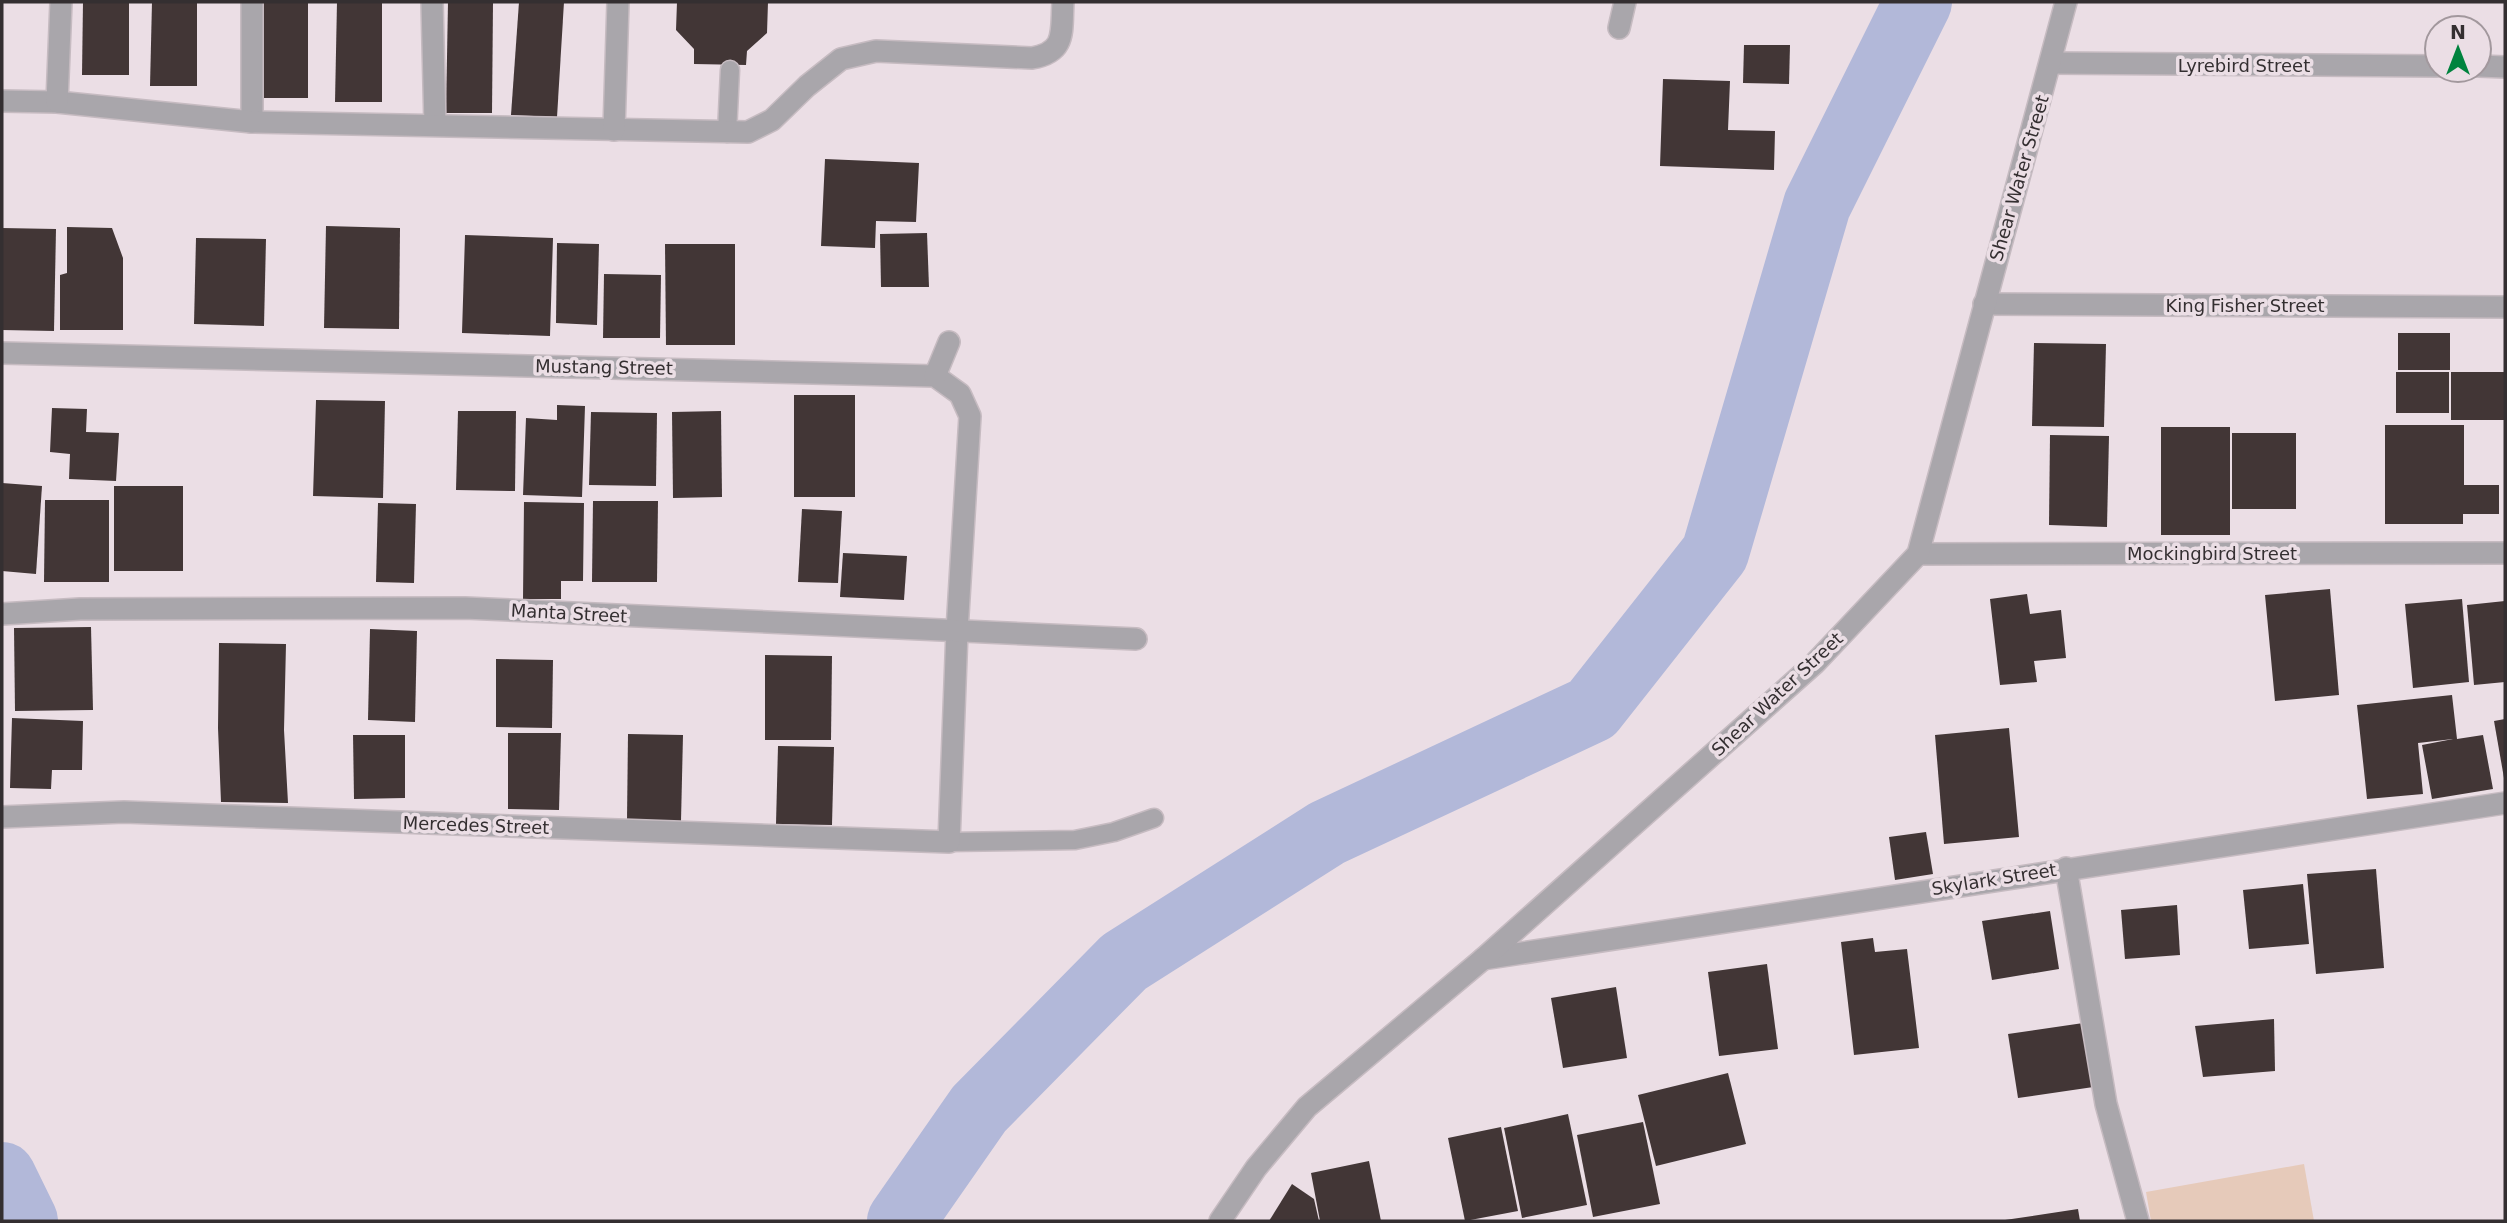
<svg xmlns="http://www.w3.org/2000/svg" width="2507" height="1223" font-family="'DejaVu Sans',sans-serif">
<style>
.green{fill:#e6caba}
.lines{fill:none;stroke-linecap:round;stroke-linejoin:round}
.river{stroke:#b2b8d9;stroke-width:68}
.building{fill:#423636}
.lane-casing{stroke:#c6bbc1;stroke-width:21}
.street-casing{stroke:#c6bbc1;stroke-width:24}
.lane{stroke:#a9a6ab;stroke-width:18}
.street{stroke:#a9a6ab;stroke-width:21}
.labels{text-anchor:middle;dominant-baseline:central;stroke-width:7;stroke-linejoin:round;paint-order:stroke}
.street-label{font-size:18px;fill:#342f31;stroke:#ebdee5}
</style>
<rect width="100%" height="100%" fill="#ebdee5"/>
<path class="green" d="M2304,1164L2314,1221H2151L2146,1192Z"/>
<g class="lines">
<g class="river">
<path d="M2,1176L24,1221"/>
<path d="M901,1221L979,1109L1124,962L1327,833L1592,709L1715,553L1817,205L1918,2"/>
</g>
</g>
<g class="building">
<path d="M83,2H129V75H82Z"/>
<path d="M152,2H197V86H150Z"/>
<path d="M263,2H308V98H261Z"/>
<path d="M337,2H382V102H335Z"/>
<path d="M448,2H493L492,113H446Z"/>
<path d="M519,2H564L557,117L511,115Z"/>
<path d="M677,2H768L767,33L747,51L746,65L694,64V49L676,30Z"/>
<path d="M1744,45H1790L1789,84L1743,83Z"/>
<path d="M1663,79L1730,81L1728,130L1775,131L1774,170L1660,166Z"/>
<path d="M825,159L919,163L916,222L876,221L875,248L821,246Z"/>
<path d="M326,226L400,228L399,329L324,328Z"/>
<path d="M67,227L112,228L123,258V330H60V275L67,273Z"/>
<path d="M2,228L56,229L54,331L2,330Z"/>
<path d="M927,233L929,287H881L880,234Z"/>
<path d="M465,235L553,238L550,336L462,333Z"/>
<path d="M196,238L266,239L264,326L194,324Z"/>
<path d="M557,243L599,244L597,325L556,323Z"/>
<path d="M665,244H735V345H666Z"/>
<path d="M604,274L661,275L660,338H603Z"/>
<rect x="2398" y="333" width="52" height="37"/>
<path d="M2034,343L2106,344L2104,427L2032,426Z"/>
<rect x="2396" y="372" width="53" height="41"/>
<rect x="2451" y="372" width="54" height="48"/>
<rect x="794" y="395" width="61" height="102"/>
<path d="M316,400L385,401L383,498L313,496Z"/>
<path d="M557,405L585,406L582,497L523,495L526,418L557,420Z"/>
<path d="M52,408L87,409L86,432L119,433L116,481L69,479L70,454L50,452Z"/>
<path d="M458,411H516L515,491L456,490Z"/>
<path d="M721,411L722,497L673,498L672,412Z"/>
<path d="M591,412L657,413L656,486L589,485Z"/>
<path d="M2385,425H2464V485H2499V514H2463V524H2385Z"/>
<rect x="2161" y="427" width="69" height="108"/>
<rect x="2232" y="433" width="64" height="76"/>
<path d="M2050,435L2109,436L2107,527L2049,525Z"/>
<path d="M2,483L42,486L36,574L2,571Z"/>
<rect x="114" y="486" width="69" height="85"/>
<path d="M45,500H109V582H44Z"/>
<path d="M593,501H658L657,582H592Z"/>
<path d="M524,502L584,503L583,581H561V599H523Z"/>
<path d="M378,503L416,504L414,583L376,582Z"/>
<path d="M802,509L842,511L838,583L798,582Z"/>
<path d="M843,553L907,556L904,600L840,597Z"/>
<path d="M2330,589L2339,695L2275,701L2265,595Z"/>
<path d="M2027,594L2030,614L2061,610L2066,658L2034,661L2037,682L2000,685L1990,599Z"/>
<path d="M2462,599L2469,682L2413,688L2405,604Z"/>
<path d="M2505,601V682L2474,685L2467,605Z"/>
<path d="M91,627L93,710L15,711L14,628Z"/>
<path d="M370,629L417,631L415,722L368,720Z"/>
<path d="M219,643L286,644L284,730L288,803L221,802L218,728Z"/>
<path d="M765,655L832,656L831,740H765Z"/>
<path d="M496,659L553,660L552,728L496,727Z"/>
<path d="M2452,695L2457,739L2483,735L2493,789L2432,799L2422,745L2453,739L2418,743L2423,794L2367,799L2357,705Z"/>
<path d="M12,718L83,721L82,770H52L51,789L10,788Z"/>
<path d="M2505,719V778H2504L2494,721Z"/>
<path d="M2009,728L2019,837L1944,844L1935,735Z"/>
<path d="M508,733H561L559,810L508,809Z"/>
<path d="M628,734L683,735L681,821H627Z"/>
<path d="M353,735H405V798L354,799Z"/>
<path d="M778,746L834,747L832,825L776,824Z"/>
<path d="M1926,832L1933,874L1895,880L1889,837Z"/>
<path d="M2376,869L2384,968L2316,974L2307,874Z"/>
<path d="M2303,884L2309,944L2249,949L2243,890Z"/>
<path d="M2177,905L2180,955L2125,959L2121,910Z"/>
<path d="M2050,911L2059,969L1992,980L1982,921Z"/>
<path d="M1873,938L1875,952L1907,949L1919,1048L1854,1055L1841,942Z"/>
<path d="M1767,964L1778,1049L1719,1056L1708,972Z"/>
<path d="M1616,987L1627,1058L1563,1068L1551,998Z"/>
<path d="M2274,1019L2275,1071L2203,1077L2195,1026Z"/>
<path d="M2097,1021L2107,1085L2018,1098L2008,1034Z"/>
<path d="M1728,1073L1746,1144L1656,1166L1638,1095Z"/>
<path d="M1568,1114L1587,1205L1522,1218L1504,1128Z"/>
<path d="M1643,1122L1660,1204L1593,1217L1577,1135Z"/>
<path d="M1501,1127L1518,1211L1465,1221L1448,1138Z"/>
<path d="M1369,1161L1381,1221H1320L1311,1173Z"/>
<path d="M1292,1184L1314,1199L1319,1221H1269Z"/>
<path d="M2078,1209L2080,1221H2005V1220Z"/>
</g>
<g class="lines">
<g class="lane-casing">
<g id="lane">
<path d="M727,133L730,70"/>
<path d="M949,842L1075,840L1114,832L1154,818"/>
</g>
</g>
<g class="street-casing">
<g id="street">
<path d="M252,2V122"/>
<path d="M432,2L435,125"/>
<path d="M1619,28L1625,2"/>
<path d="M2051,63L2437,66"/>
<path d="M2479,66L2505,67"/>
<path d="M2,101L57,102L252,122L748,132L772,120L807,86L841,59L876,51L1032,58C1067,52 1061,31 1063,2"/>
<path d="M57,102L61,2"/>
<path d="M614,130L618,2"/>
<path d="M1984,304L2505,307"/>
<path d="M2,353L935,376L960,394L970,416L957,631L949,842L124,812L2,817"/>
<path d="M935,376L949,342"/>
<path d="M1918,554L2505,553"/>
<path d="M2,614L80,609L465,608L1136,639"/>
<path d="M2066,868L2106,1104L2138,1221"/>
<path d="M1483,959L2505,803"/>
<path d="M1220,1221L1256,1168L1307,1107L1483,959L1815,663L1918,554L2066,2"/>
</g>
</g>
<use href="#lane" class="lane"/>
<use href="#street" class="street"/>
</g>
<g class="labels">
<g class="street-label">
<text x="2244" y="65">Lyrebird Street</text>
<text transform="translate(2019 178) rotate(-74)">Shear Water Street</text>
<text x="2245" y="305">King Fisher Street</text>
<text transform="translate(604 367) rotate(1)">Mustang Street</text>
<text x="2212" y="553">Mockingbird Street</text>
<text transform="translate(569 613) rotate(3)">Manta Street</text>
<text transform="translate(1777 694) rotate(-43)">Shear Water Street</text>
<text transform="translate(476 825) rotate(2)">Mercedes Street</text>
<text transform="translate(1994 879) rotate(-9)">Skylark Street</text>
</g>
</g>
<rect width="2507" height="1223" fill="none" stroke="#342f31" stroke-width="7"/>
<g transform="translate(2458 49)"><circle r="33" fill="#ebdee5" stroke="#a2989d" stroke-width="2"/>
<path d="M0-5L12 26L0 18L-12 26Z" fill="#00833e"/>
<text y="-10" font-size="19" font-weight="bold" text-anchor="middle" fill="#342f31">N</text>
</g>
</svg>
